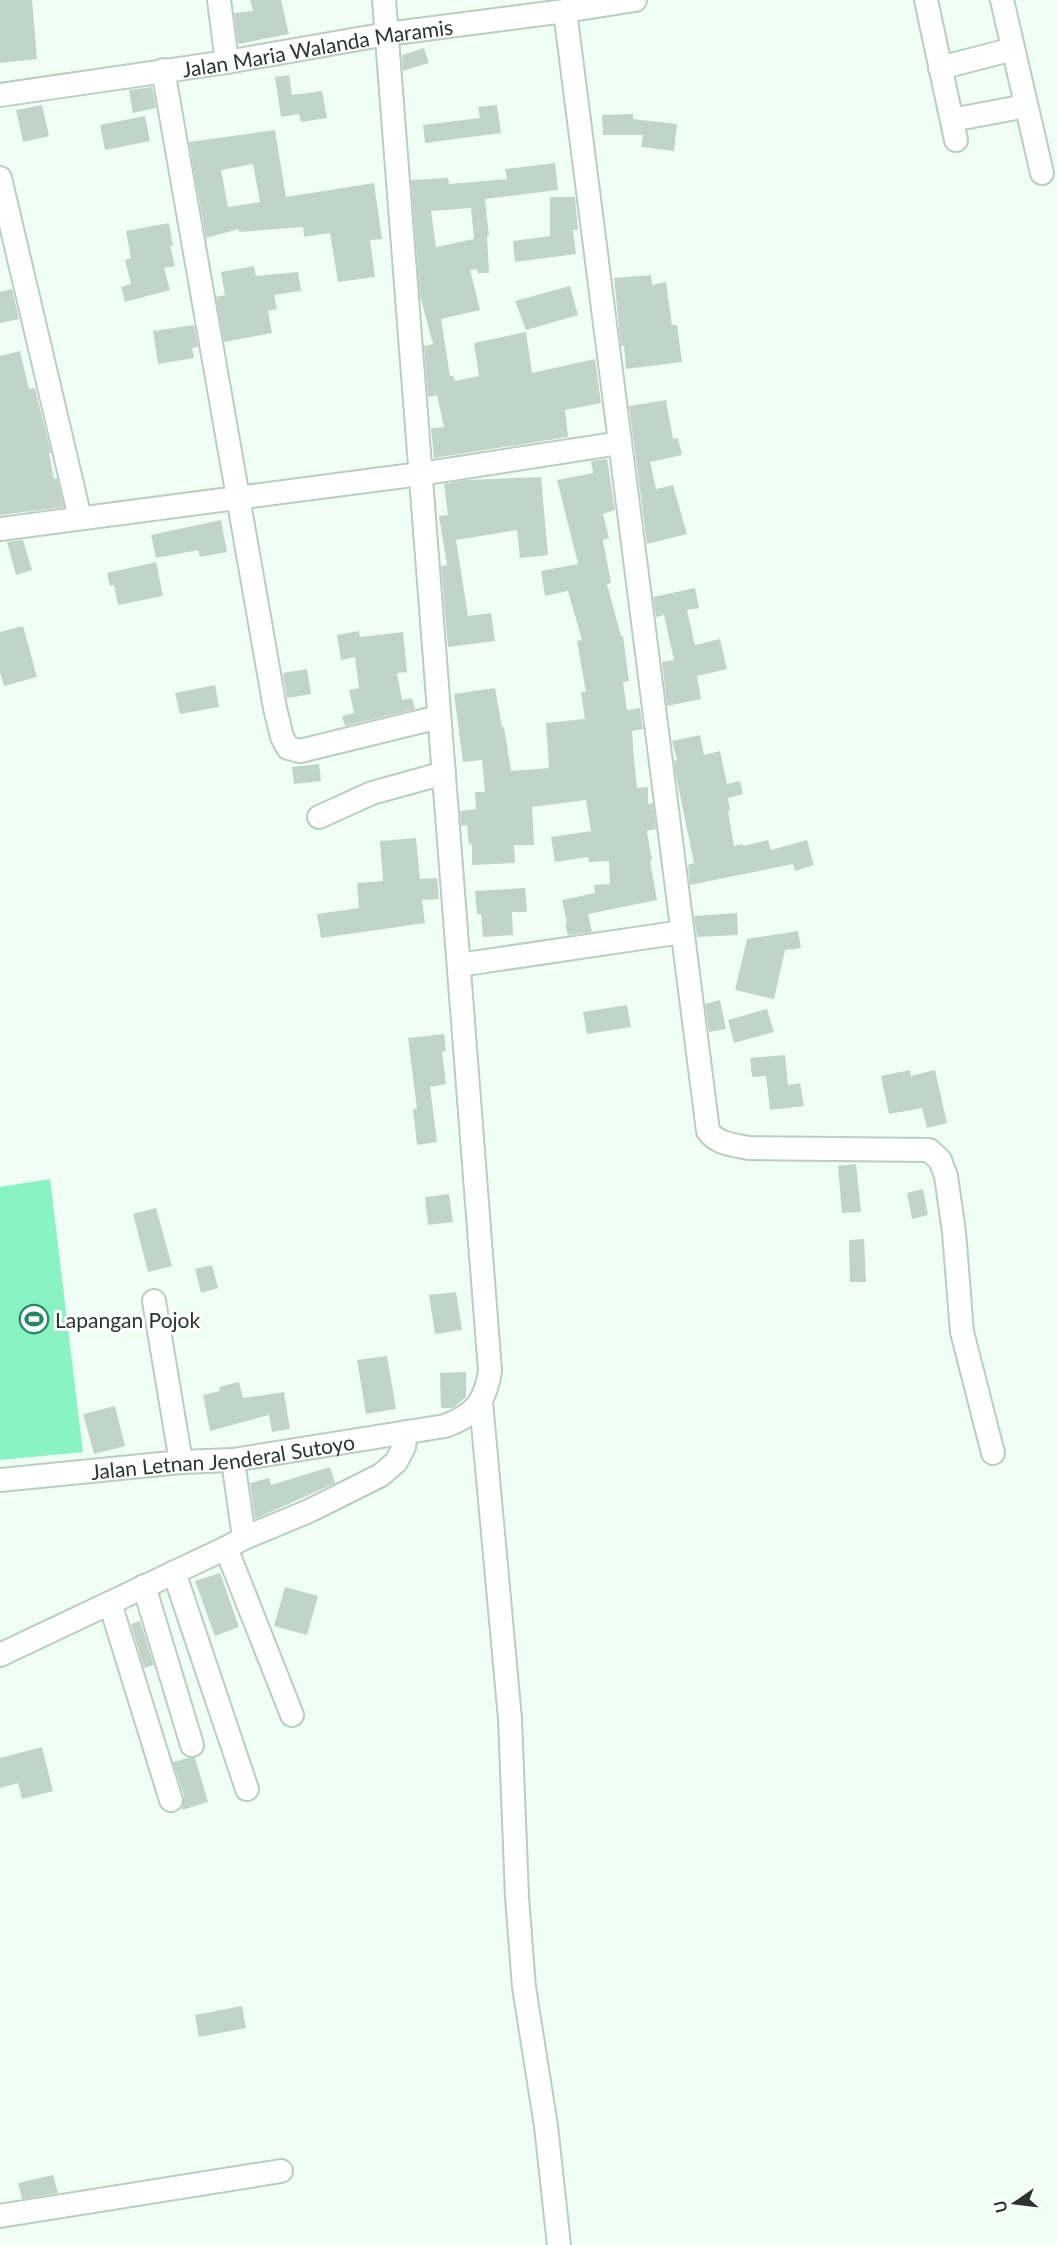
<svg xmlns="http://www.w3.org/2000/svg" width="1057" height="2245" font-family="Lato,sans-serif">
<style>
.garden{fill:#89f3c4}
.building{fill:#c1d4ca;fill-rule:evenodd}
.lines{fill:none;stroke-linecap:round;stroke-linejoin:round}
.minor-casing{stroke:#bacdc3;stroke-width:26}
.minor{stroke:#fff;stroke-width:22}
.labels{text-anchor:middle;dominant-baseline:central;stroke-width:6;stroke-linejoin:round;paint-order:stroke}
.street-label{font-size:21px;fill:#2c3430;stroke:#fff}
.poi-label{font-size:21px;fill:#2c3430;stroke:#fff;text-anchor:start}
</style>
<rect width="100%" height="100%" fill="#effff6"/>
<path class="garden" d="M50,1179L83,1452L0,1460V1187Z"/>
<g class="building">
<path d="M0,0H32L37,59L0,63Z"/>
<path d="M250,0H281L289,34L238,44L234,13L253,11Z"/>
<path d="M424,48L429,63L403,71L402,55Z"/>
<path d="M289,75L292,95L322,91L327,118L301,122L299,114L281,117L275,77Z"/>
<path d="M152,87L156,108L133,113L129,90Z"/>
<path d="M42,105L49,136L23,142L16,110Z"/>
<path d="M497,105L501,133L425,143L423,125L480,118L478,107Z"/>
<path d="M633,114V119L677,124L674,151L641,147L643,135H603L602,115Z"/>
<path d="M145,116L150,141L105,150L100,125Z"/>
<path d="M275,130L286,197L374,183L382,239L370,240L375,277L338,282L330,233L304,237L303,227L239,232V229L206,238L189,142ZM253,164L260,202L228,207L221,170Z"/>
<path d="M555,163L558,190L485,199L489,236H487L489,273H478L477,269L470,270L480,310L441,319L450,376H453L455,381L479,376L474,343L526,332L532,373L595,359L601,403L565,410L568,437L434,458L431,428L444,427L437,395L428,397L424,346L433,344L420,296L411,180L448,178L449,184L507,179L505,169ZM471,208L474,239L436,247L431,211Z"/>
<path d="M550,197H575L578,230H573L576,254L515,262L513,241L550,236Z"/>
<path d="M169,223L173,246H170L175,266L164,268L170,290L125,302L121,287L131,284L125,260L131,258L126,231Z"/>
<path d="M254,266L256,276L298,272L301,291L274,295L277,309L268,311L272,333L224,342L216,297L225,295L221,272Z"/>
<path d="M651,275L652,285L666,282L672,325H677L682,362L626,369L624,346H621L614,278Z"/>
<path d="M570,286L578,315L526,330L515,301Z"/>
<path d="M12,289L19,319L0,323V292Z"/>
<path d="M194,325L198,347L192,348L194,358L158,364L153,331Z"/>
<path d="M20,351L29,389L35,388L51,453H49L54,479L57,478L64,507L0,515V356Z"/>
<path d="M666,400L673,439L678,438L682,455L650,462L656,489L673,485L687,534L647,544L629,406Z"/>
<path d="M607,459L615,510L603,514L609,538L603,540L611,583L607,584L621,636H623L629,681L623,682L627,710L640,708L643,729L632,731L634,759L637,788L648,787V804L653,803L656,829L647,831L652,861H650L657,900L588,914L592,932L568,935L565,924L567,923L562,900L595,893L594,885L610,884L609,861L589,862L588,857L555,862L551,837L591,831L586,800L532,807L534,845H514L515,863L472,865V844L469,845L467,825L461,826L460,811L476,809L475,792H485L482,760L463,762L454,694L495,688L502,727H504L511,771L549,768L546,723L585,719L581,692H586L577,641L582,640L568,591L545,596L541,571L578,564L557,480L593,473L591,461Z"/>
<path d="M541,477L548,555L520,558L517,530L456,540L468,616L491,613L495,641L448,647L441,566L447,565L439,516L448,515L444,484L467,480Z"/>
<path d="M221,520L227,552L200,557L198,550L156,558L151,535Z"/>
<path d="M23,540L32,570L16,575L7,542Z"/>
<path d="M156,562L163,596L118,605L114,585L110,586L107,573Z"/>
<path d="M695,588L699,608L687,610L695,645L720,639L727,669L697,676L701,699L667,706L662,662L674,660L664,615L656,617L653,597Z"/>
<path d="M23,626L37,677L4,686L0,672V632Z"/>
<path d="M359,631L360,637L403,632L407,672L397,673L402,700L412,698L415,709L345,726L342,716L354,713L349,690L359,688L355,657L341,660L337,635Z"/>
<path d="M307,669L311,694L287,698L283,673Z"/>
<path d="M215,685L219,707L180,714L175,693Z"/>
<path d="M700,735L704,755L720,751L727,784L740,781L743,794L728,798L730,811H728L734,846L743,844V846L768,840L771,850L807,840L814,865L795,871L793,864L690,885L688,865L694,863L676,776L674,761L677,760L672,741Z"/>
<path d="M319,764L321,781L294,784L292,767Z"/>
<path d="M416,838L420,879L437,878L439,899L422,900L425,923L321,938L317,914L359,908L357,883L383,881L380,841Z"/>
<path d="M525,888L527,912H512L513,935L483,937L481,914H477L475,891Z"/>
<path d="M737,913L738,935L697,937L694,916Z"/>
<path d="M798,931L801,948L785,950L774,999L735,990L747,939Z"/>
<path d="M720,1000L726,1029L709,1032L705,1004Z"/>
<path d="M627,1005L631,1027L587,1034L583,1012Z"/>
<path d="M767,1009L774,1032L734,1043L728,1020Z"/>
<path d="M444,1034L446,1051L442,1052L446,1084L430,1087L437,1142L417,1145L413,1109H417L408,1038Z"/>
<path d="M785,1055L788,1085L800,1083L804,1106L770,1110L766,1076L752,1077L750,1058Z"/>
<path d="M910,1070L911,1076L935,1070L947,1123L927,1128L922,1108L889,1114L881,1076Z"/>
<path d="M856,1164L861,1212L842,1213L838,1166Z"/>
<path d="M923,1189L928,1215L912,1219L907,1193Z"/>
<path d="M449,1194L453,1222L428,1225L425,1197Z"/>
<path d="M156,1208L172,1266L148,1272L133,1214Z"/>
<path d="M864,1239L866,1282H850L849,1240Z"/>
<path d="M212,1265L218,1288L201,1293L195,1269Z"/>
<path d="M456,1292L462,1330L435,1334L429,1295Z"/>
<path d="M387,1356L396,1409L366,1414L357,1360Z"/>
<path d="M466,1372V1397L453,1408H441L440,1373Z"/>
<path d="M239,1382L243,1398L284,1392L290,1429L272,1432L269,1415L210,1431L203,1395L220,1391L219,1387Z"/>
<path d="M115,1406L125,1446L94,1454L83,1414Z"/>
<path d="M330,1467L335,1483L255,1519L250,1483L269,1478L271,1485Z"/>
<path d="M220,1573L239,1627L215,1636L195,1581Z"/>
<path d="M285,1587L318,1596L307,1635L274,1626Z"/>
<path d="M140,1621L154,1665L144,1668L131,1624Z"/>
<path d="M42,1747L53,1791L22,1799L18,1783L0,1788V1758Z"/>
<path d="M188,1758H195L208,1802L182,1810L184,1796L173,1762Z"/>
<path d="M242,2006L246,2028L199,2037L195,2015Z"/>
<path d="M53,2175L58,2193L22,2199L18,2183Z"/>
</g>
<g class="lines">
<g class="minor-casing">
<g id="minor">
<path d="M219,0L227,62"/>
<path d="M926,0L956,140"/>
<path d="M1002,0L1042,173"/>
<path d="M565,11L708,1131C717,1144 734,1145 749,1148L929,1150L940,1160L946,1176L954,1232L962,1332L993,1453"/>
<path d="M940,68L1013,49"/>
<path d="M163,70L275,708L282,737L288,748L300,751L439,717"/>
<path id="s1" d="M0,95L227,62L387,34L565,11L635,0"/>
<path d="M952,120L1026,106"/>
<path d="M0,178L80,518"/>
<path d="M0,529L420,474L620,443"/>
<path d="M319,817L372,793L444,773"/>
<path d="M459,965L682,932"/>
<path d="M154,1301L181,1462"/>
<path d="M481,1402L510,1719L517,1897L524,1987L546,2126L559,2245"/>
<path id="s2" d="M0,1480L181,1462L233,1460L445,1426C475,1415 485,1402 490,1371L384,0"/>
<path d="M244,1538L309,1511L381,1475L396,1462L404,1447L406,1432"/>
<path d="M226,1548L292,1715"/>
<path d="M174,1572L247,1789"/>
<path d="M144,1586L192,1745"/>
<path d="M110,1603L171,1800"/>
<path d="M0,1655L226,1548L244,1538L233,1460"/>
<path d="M0,2216L281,2171"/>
</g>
</g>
<use href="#minor" class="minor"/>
</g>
<defs>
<g id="stadium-ring" transform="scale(1.5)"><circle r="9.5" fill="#fff" stroke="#238862" stroke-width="1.5"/><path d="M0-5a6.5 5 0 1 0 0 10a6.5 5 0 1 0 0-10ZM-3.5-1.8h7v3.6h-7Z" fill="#238862"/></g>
</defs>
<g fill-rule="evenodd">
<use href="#stadium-ring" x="34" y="1319"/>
</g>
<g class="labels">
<g class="street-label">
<text stroke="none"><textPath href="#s1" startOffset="321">Jalan Maria Walanda Maramis</textPath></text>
<text stroke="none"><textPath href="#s2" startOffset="224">Jalan Letnan Jenderal Sutoyo</textPath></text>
</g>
<g class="poi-label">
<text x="55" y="1319">Lapangan Pojok</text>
</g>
</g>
<g transform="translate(1015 2203) rotate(256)" stroke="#ffffff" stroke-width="4.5" paint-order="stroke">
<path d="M0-4.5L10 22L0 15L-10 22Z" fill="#2c3430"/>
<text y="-9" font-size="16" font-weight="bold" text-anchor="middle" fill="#2c3430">U</text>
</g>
</svg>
